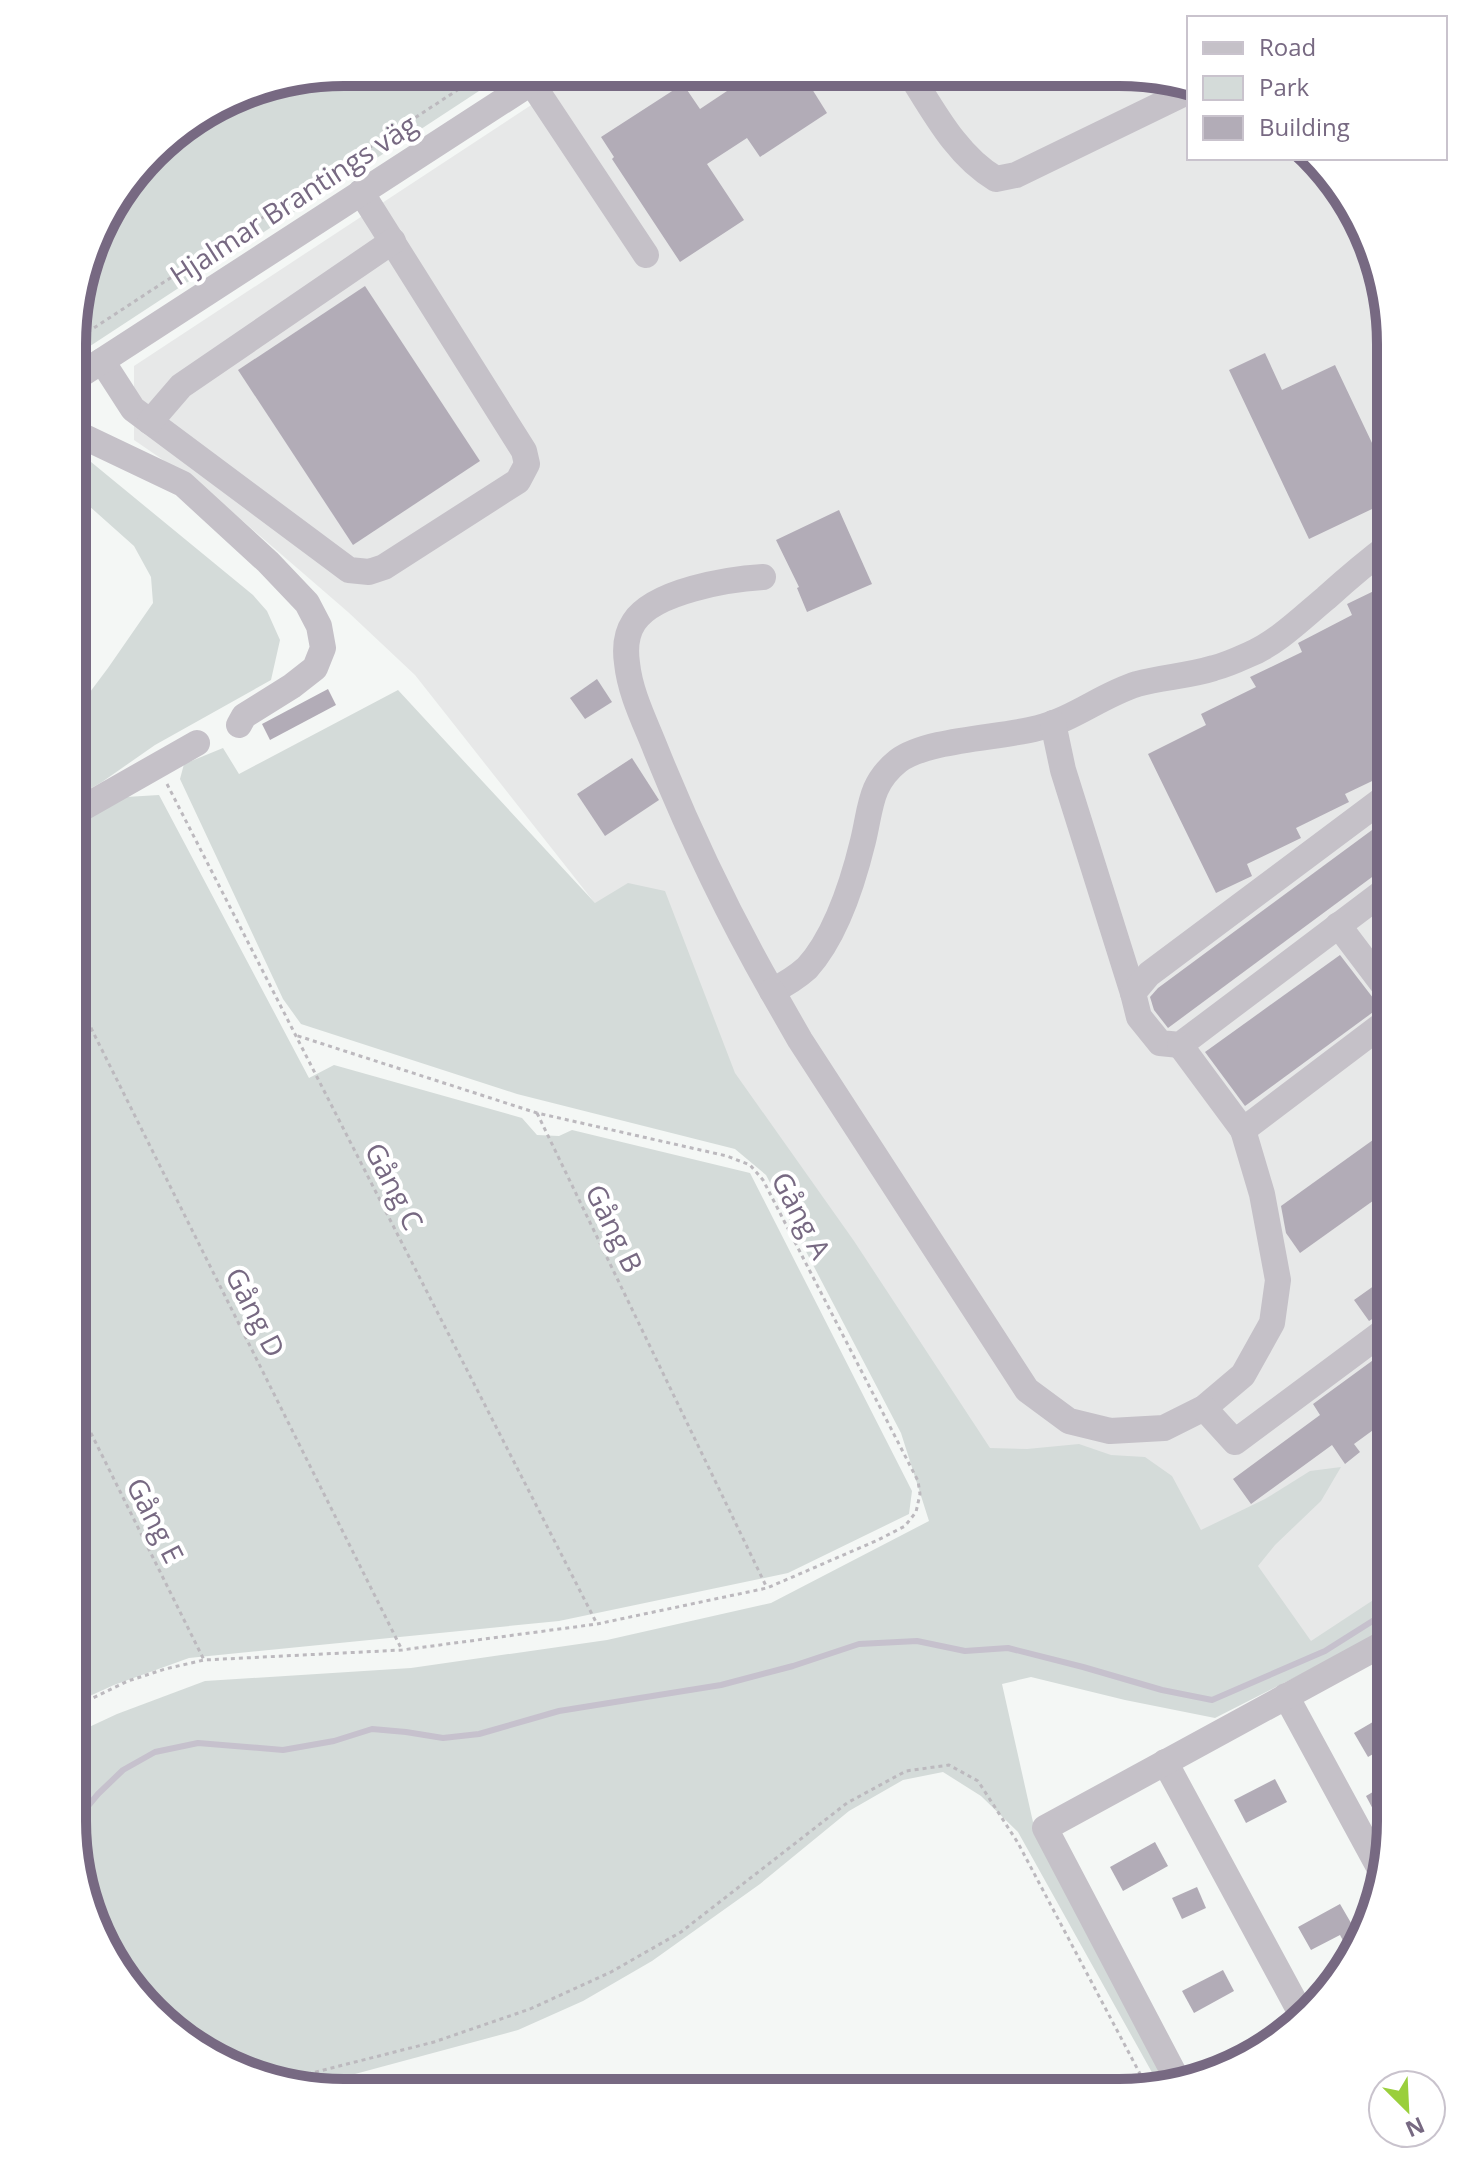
<svg xmlns="http://www.w3.org/2000/svg" width="1463" height="2165" font-family="'Open Sans',sans-serif">
<style>
.built{fill:#e7e8e8}
.green{fill:#d4dbd9}
.lines{fill:none;stroke-linecap:round;stroke-linejoin:round}
.stream{stroke:#c6c1cd;stroke-width:6}
.building{fill:#b2acb7}
.path{stroke:#bcb9be;stroke-width:3;stroke-dasharray:4 4;stroke-linecap:butt}
.minor{stroke:#c5c1c8;stroke-width:26}
.labels{text-anchor:middle;dominant-baseline:central;stroke-width:8;stroke-linejoin:round;paint-order:stroke}
.street-label{font-size:28px;fill:#776982;stroke:#fff}
.rim{fill:none;stroke:#776982;stroke-width:10}
</style>
<rect width="100%" height="100%" fill="#f4f7f5"/>
<path class="built" d="M580,73L1155,74L1189,89V158H1307L1370,240L1391,344L1390,1622L1285,1680L990,1452L721,1063L415,675L348,612L207,490L134,440V366Z"/>
<g class="green">
<path d="M344,72H508L81,352L74,353V308L108,209L165,139L256,87Z"/>
<path d="M74,448L253,595L267,611L280,640L271,680L155,745L102,782L74,798V709L81,704L108,668L153,603L151,577L134,546L88,505L74,496Z"/>
<path d="M398,690L595,903L628,883L665,891L735,1073L854,1241L990,1448L1027,1449L1079,1444L1111,1455L1145,1457L1172,1476L1201,1530L1265,1499L1310,1471L1341,1467L1321,1501L1275,1545L1258,1566L1311,1641L1390,1589V1626L1339,1655L1215,1718L1125,1700L1031,1677L1002,1684L1035,1831L1168,2083L1159,2085L1018,1832L981,1796L943,1772L903,1780L849,1811L760,1884L652,1961L583,2001L518,2030L303,2088L179,2037L93,1925L72,1821V1735L117,1714L205,1681L411,1668L607,1640L771,1603L929,1521L901,1433L766,1175L735,1149L517,1094L301,1024L283,999L180,779L184,764L223,748L239,774Z"/>
<path d="M159,795L309,1078L334,1065L522,1118L537,1135L559,1136L572,1130L750,1173L912,1491L909,1514L788,1573L559,1621L189,1658L114,1685L72,1704L74,823L126,797Z"/>
</g>
<g class="lines">
<path class="stream" d="M73,1824L98,1794L123,1770L155,1752L198,1743L283,1750L334,1741L372,1729L406,1732L443,1738L479,1734L559,1711L721,1685L793,1666L859,1644L917,1641L965,1651L1008,1648L1083,1667L1162,1690L1212,1700L1325,1651L1390,1610"/>
</g>
<g class="building">
<path d="M754,73H802L827,113L760,157L747,138L707,164L744,220L680,262L612,159L614,157L601,137L683,84L700,109Z"/>
<path d="M365,286L480,461L353,545L238,370Z"/>
<path d="M1265,353L1282,390L1335,365L1391,483V500L1309,539L1229,370Z"/>
<path d="M839,510L872,584L807,612L797,588L799,587L776,540Z"/>
<path d="M1378,589L1391,616V772L1345,794L1349,802L1296,828L1301,838L1247,864L1252,876L1216,893L1148,754L1206,725L1201,714L1256,687L1250,677L1302,652L1298,643L1352,615L1347,604Z"/>
<path d="M597,679L612,702L585,719L570,698Z"/>
<path d="M328,689L336,705L270,740L262,724Z"/>
<path d="M632,758L659,800L605,836L577,794Z"/>
<path d="M1391,816V863L1168,1028L1154,1010L1150,997L1158,988Z"/>
<path d="M1340,955L1380,1007L1245,1106L1205,1052Z"/>
<path d="M1391,1127V1188L1300,1253L1286,1233L1281,1206Z"/>
<path d="M1385,1278L1391,1286V1310L1382,1313L1369,1321L1354,1300Z"/>
<path d="M1391,1347V1417L1354,1444L1360,1452L1345,1464L1332,1445L1251,1504L1233,1479L1320,1415L1313,1404Z"/>
<path d="M1390,1712V1744L1368,1757L1354,1733Z"/>
<path d="M1275,1779L1287,1802L1246,1823L1234,1800Z"/>
<path d="M1390,1782V1807L1376,1815L1366,1796Z"/>
<path d="M1155,1842L1168,1866L1123,1891L1110,1867Z"/>
<path d="M1197,1887L1206,1908L1182,1919L1172,1898Z"/>
<path d="M1340,1904L1358,1935L1351,1956L1340,1935L1311,1950L1298,1927Z"/>
<path d="M1223,1970L1234,1991L1194,2013L1182,1991Z"/>
</g>
<g class="lines">
<g class="path">
<path d="M74,341L485,72"/>
<path d="M77,411L89,404L85,398"/>
<path d="M167,784L597,1624"/>
<path d="M73,992L402,1650"/>
<path d="M537,1113L767,1588"/>
<path d="M73,1397L204,1660"/>
<path d="M72,1708L128,1681L165,1669L204,1660L402,1650L597,1624L767,1588L878,1540L905,1526L916,1512L920,1494L918,1481L763,1180L750,1165L727,1156L537,1113L295,1035"/>
<path d="M284,2080L434,2042L530,2009L611,1972L681,1932L847,1803L906,1771L949,1765L978,1781L1018,1843L1147,2087"/>
</g>
<g class="minor">
<path d="M910,74C934,112 957,156 996,179L1016,175L1189,91"/>
<path d="M531,82L646,255"/>
<path d="M102,361L133,409L349,570L369,572L384,567L518,481L527,464L524,451L361,192"/>
<path d="M74,379L546,73"/>
<path d="M1390,419L1391,422"/>
<path d="M150,422L181,386L393,241"/>
<path d="M78,434L183,484L268,562L307,603L319,626L323,648L315,668L292,686L244,716L239,725"/>
<path d="M763,577C729,579 654,591 634,622C626,634 625,649 627,663C630,693 645,722 656,750C689,832 728,914 772,991C784,985 797,977 807,968C836,936 853,882 863,841C871,809 869,784 898,761C927,739 1001,738 1038,728C1074,719 1102,695 1137,684C1162,677 1189,676 1214,668C1226,665 1237,660 1248,655C1276,644 1303,617 1326,598C1347,579 1368,561 1391,544"/>
<path d="M1053,723L1063,770L1133,993"/>
<path d="M74,813L197,743"/>
<path d="M1391,886L1180,1045L1160,1043L1139,1017L1133,993L1149,974L1391,793"/>
<path d="M1338,925L1391,995"/>
<path d="M772,991L800,1040L1027,1390L1069,1421L1110,1431L1164,1428L1204,1408L1243,1375L1272,1323L1278,1280L1262,1194L1243,1130"/>
<path d="M1180,1045L1243,1130L1391,1018"/>
<path d="M1204,1408L1235,1442L1391,1326"/>
<path d="M1286,1696L1380,1869"/>
<path d="M1165,1762L1304,2019"/>
<path d="M1178,2081L1045,1828L1390,1640"/>
</g>
</g>
<g class="labels">
<g class="street-label">
<text transform="translate(293 199) rotate(-33)">Hjalmar Brantings väg</text>
<text transform="translate(395 1186) rotate(63)">Gång C</text>
<text transform="translate(802 1215) rotate(62)">Gång A</text>
<text transform="translate(615 1228) rotate(64)">Gång B</text>
<text transform="translate(256 1312) rotate(63)">Gång D</text>
<text transform="translate(156 1520) rotate(63)">Gång E</text>
</g>
</g>
<path d="M0 0H1463V2165H0ZM344 86H1119A258 258 0 0 1 1377 344V1821A258 258 0 0 1 1119 2079H344A258 258 0 0 1 86 1821V344A258 258 0 0 1 344 86Z" fill="#fff" fill-rule="evenodd"/>
<path class="rim" d="M344 86H1119A258 258 0 0 1 1377 344V1821A258 258 0 0 1 1119 2079H344A258 258 0 0 1 86 1821V344A258 258 0 0 1 344 86Z"/>
<rect x="1187" y="16" width="260" height="144" fill="#ffffff" stroke="#c9c3cd" stroke-width="2"/>
<rect x="1203" y="42" width="40" height="12" fill="#c5c1c8" stroke="#c9c3cd" stroke-width="2"/>
<text x="1259" y="56" font-size="24" fill="#776982">Road</text>
<rect x="1203" y="76" width="40" height="24" fill="#d4dbd9" stroke="#c9c3cd" stroke-width="2"/>
<text x="1259" y="96" font-size="24" fill="#776982">Park</text>
<rect x="1203" y="116" width="40" height="24" fill="#b2acb7" stroke="#c9c3cd" stroke-width="2"/>
<text x="1259" y="136" font-size="24" fill="#776982">Building</text>
<g transform="translate(1407 2109) rotate(156)"><circle r="38" fill="#ffffff" stroke="#c9c3cd" stroke-width="2"/>
<path d="M0-6L14 30L0 20L-14 30Z" fill="#9acf3c"/>
<text y="-12" font-size="22" font-weight="bold" text-anchor="middle" fill="#776982">N</text>
</g>
</svg>
